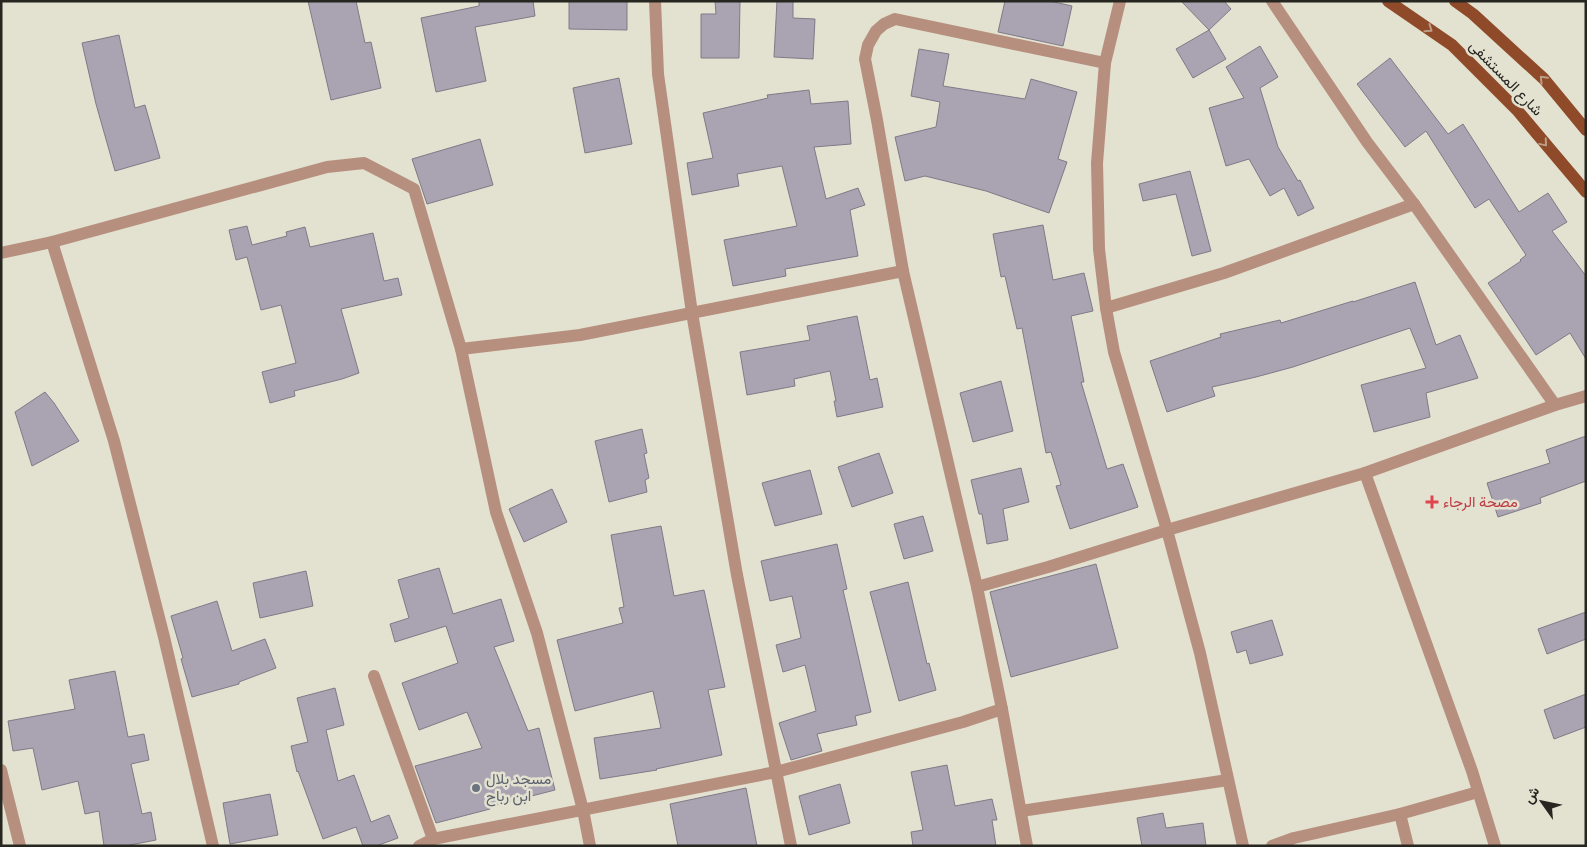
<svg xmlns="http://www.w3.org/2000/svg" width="1587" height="847" font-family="'Roboto Condensed',Vazirmatn,sans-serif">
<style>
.building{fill:#a9a3b2;stroke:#807a88}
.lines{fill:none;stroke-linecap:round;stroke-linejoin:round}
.minor{stroke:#b78f7e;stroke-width:12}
.primary{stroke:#8e4a29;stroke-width:12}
.oneway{stroke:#bd9d85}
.health-dot{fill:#e0444e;stroke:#e3e1d0;stroke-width:2}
.worship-dot{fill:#6b7280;stroke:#e3e1d0;stroke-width:2}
.labels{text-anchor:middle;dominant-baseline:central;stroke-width:5;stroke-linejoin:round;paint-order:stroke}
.street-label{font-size:15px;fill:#272620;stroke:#e3e1d0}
.health-label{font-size:15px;fill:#be3a42;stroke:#e3e1d0;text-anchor:start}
.worship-label{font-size:15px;fill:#5b616d;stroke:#e3e1d0;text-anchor:start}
</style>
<rect width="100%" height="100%" fill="#e3e1d0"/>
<g class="building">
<path d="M308,1H356L365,43L371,42L381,88L331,100Z"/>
<path d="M479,1H533L535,16L475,27L486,81L436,92L421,18L479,6Z"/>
<path d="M569,1H627V30L569,29Z"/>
<path d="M715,1H740L739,58H701V14H716Z"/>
<path d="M777,1H793V18L815,19L813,59L774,57Z"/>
<path d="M1005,1H1050L1072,6L1063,46L998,32Z"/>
<path d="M1181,1H1224L1231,9L1209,30Z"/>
<path d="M1209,30L1226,59L1193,78L1176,49Z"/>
<path d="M119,35L135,108L145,105L160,158L115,171L96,104L82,43Z"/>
<path d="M1260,46L1278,77L1260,88L1278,147L1298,181L1300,180L1314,208L1298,216L1284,188L1270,196L1249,159L1226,166L1209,108L1244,98L1226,67Z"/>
<path d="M919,49L949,54L943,86L1025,99L1031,79L1077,92L1058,159L1067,162L1049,213L986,191L925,176L905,181L895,137L936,127L940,102L911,96Z"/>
<path d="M1390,58L1448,134L1463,124L1519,212L1548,193L1567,222L1552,231L1586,276V359L1570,333L1536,355L1488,283L1521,261L1520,260L1526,255L1489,199L1475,208L1426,131L1405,147L1357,84Z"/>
<path d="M619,78L632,144L585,153L573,88Z"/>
<path d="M809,90L811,104L848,101L851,144L814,147L826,199L858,188L865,205L850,210L858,256L785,269L786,276L733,286L724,240L797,226L782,166L737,174L739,186L692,195L687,163L713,158L703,113L768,98L767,95Z"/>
<path d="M480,139L493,185L427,204L412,159Z"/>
<path d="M1190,171L1211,251L1192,256L1176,194L1143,201L1139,184Z"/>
<path d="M1043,225L1053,280L1084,273L1093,311L1071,316L1084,382H1081L1107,469L1123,464L1138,507L1070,529L1056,486L1061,485L1051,452L1046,453L1022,328L1017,329L1005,276L1001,277L993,234Z"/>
<path d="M247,226L252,245L287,236L286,232L305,227L310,247L373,233L384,281L398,278L402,295L341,309L359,373L342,379L294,391L295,396L270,403L262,372L296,363L281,305L261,310L247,257L236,260L229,230Z"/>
<path d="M1415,282L1436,345L1460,335L1478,378L1426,393L1430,417L1374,432L1361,385L1426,368L1410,328L1293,367L1256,377L1212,387L1215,396L1167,412L1150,361L1221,337L1220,334L1280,320L1281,323L1353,301V302Z"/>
<path d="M857,316L870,380L877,378L883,407L837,417L834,401H836L830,371L794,379L795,386L747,395L740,352L810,340L807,326Z"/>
<path d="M1001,381L1013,431L973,442L960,393Z"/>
<path d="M45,392L54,403L79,441L32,466L15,412Z"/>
<path d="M642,429L647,453L644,454L649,478L645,480L647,492L609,502L595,441Z"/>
<path d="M1586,436V481L1540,498L1541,503L1498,517L1487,483L1550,463L1546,450Z"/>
<path d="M879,453L893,493L852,507L838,467Z"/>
<path d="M1021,468L1029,502L1003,509L1008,540L987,544L982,514H979L971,480Z"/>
<path d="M810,470L822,514L775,526L762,483Z"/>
<path d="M552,489L567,522L524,542L509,509Z"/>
<path d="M923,516L933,551L904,559L894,524Z"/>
<path d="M661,526L674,596L704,590L725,687L708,690L722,755L656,769L657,770L600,779L594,738L661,728L653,691L575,711L557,640L623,623L619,608L624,607L611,535Z"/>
<path d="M837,544L847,589L843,590L871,712L855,716L857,725L817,734L822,751L791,760L779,723L816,711L805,665L783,672L776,645L801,638L792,596L770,601L761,561Z"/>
<path d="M1096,564L1118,648L1011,677L990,592Z"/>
<path d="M439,568L453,614L501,599L514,641L494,647L528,731L539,728L555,790L489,807L490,809L436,823L415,766L482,748L467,712L419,730L402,683L458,663L446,626L395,642L390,624L409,618L398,580Z"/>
<path d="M306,571L313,606L260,618L253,583Z"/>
<path d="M908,582L927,664L929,663L936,690L899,701L870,592Z"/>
<path d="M217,601L232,651L265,639L276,668L239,682V684L192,697L181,659L183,658L171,616Z"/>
<path d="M1586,612V639L1547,654L1538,629Z"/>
<path d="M1272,620L1283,655L1250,664L1246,650L1237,653L1231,632Z"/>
<path d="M115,671L128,737L144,734L149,760L131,764L142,814L151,812L156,840L125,846H104L99,811L85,814L78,781L42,790L33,748L13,751L8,721L75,709L69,680Z"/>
<path d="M335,688L344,725L326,730L338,781L354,775L371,822L389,815L398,838L376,846H363L356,827L323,839L298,771L297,772L291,746L308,742L297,698Z"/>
<path d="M1586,694V727L1554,739L1544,710Z"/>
<path d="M947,765L955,806L992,799L997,820H992L996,846H913L911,832L923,830L911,772Z"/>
<path d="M840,784L850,823L809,835L799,796Z"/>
<path d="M746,788L757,846H678L670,804Z"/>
<path d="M270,794L278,835L230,844L223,803Z"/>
<path d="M1163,813L1166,828L1203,823L1206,846H1142L1137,818Z"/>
</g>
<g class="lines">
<g class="minor">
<path d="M655,1L658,74L692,313L737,575L791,846"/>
<path d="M1120,1L1105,63L1097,163L1099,249L1106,308L1114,352L1167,530L1200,653L1243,846"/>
<path d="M1272,1L1367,142L1414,204L1555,405"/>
<path d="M52,242L327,167L364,163L414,189L461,349L496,512L537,633L583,810L590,846"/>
<path d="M1,253L52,242L114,441L164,637L213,846"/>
<path d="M1106,308L1224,273L1414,204"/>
<path d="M461,349L580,335L903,271"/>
<path d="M1365,473L1472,771L1495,846"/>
<path d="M977,587L1048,567L1167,530L1365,473L1555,405L1586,396"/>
<path d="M374,676L433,839"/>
<path d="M1,770L20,846"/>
<path d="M1021,811L1228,780"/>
<path d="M1400,814L1408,846"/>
<path d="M419,846L433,839L776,772L963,722L1002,709"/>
<path d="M1027,846L1002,709L977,587L903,271L877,120L865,59L868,45L876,31L884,24L895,19L1105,63"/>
<path d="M1272,846L1294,838L1400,814L1478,792"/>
</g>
<g class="primary">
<path d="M1388,1L1452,45L1517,110L1586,192"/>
<path d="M1455,1L1473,14L1544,79L1586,130"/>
</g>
</g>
<defs><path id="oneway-chevron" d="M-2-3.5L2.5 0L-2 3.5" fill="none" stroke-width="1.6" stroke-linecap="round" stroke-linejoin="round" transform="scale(1.25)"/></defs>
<g class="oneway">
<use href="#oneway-chevron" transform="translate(1429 29) rotate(35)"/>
<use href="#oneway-chevron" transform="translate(1543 79) rotate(-134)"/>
<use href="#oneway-chevron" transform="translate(1544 143) rotate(50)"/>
</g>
<path class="health-dot" d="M1429.5 494.5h5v5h5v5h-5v5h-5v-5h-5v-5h5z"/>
<circle class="worship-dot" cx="476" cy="788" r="5"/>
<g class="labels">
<g class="street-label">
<text transform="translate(1506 78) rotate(46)">شارع المستشفى</text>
</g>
<g class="health-label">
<text x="1443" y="502">مصحة الرجاء</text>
</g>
<g class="worship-label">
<text x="486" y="779">مسجد بلال<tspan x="486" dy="17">ابن رباح</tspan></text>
</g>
</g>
<rect width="1587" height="847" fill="none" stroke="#272620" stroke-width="5"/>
<g transform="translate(1542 802) rotate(303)" stroke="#e3e1d0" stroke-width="4" paint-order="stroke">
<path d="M0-4L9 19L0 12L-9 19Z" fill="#272620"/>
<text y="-8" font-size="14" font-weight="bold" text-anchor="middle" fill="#272620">ش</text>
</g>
</svg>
